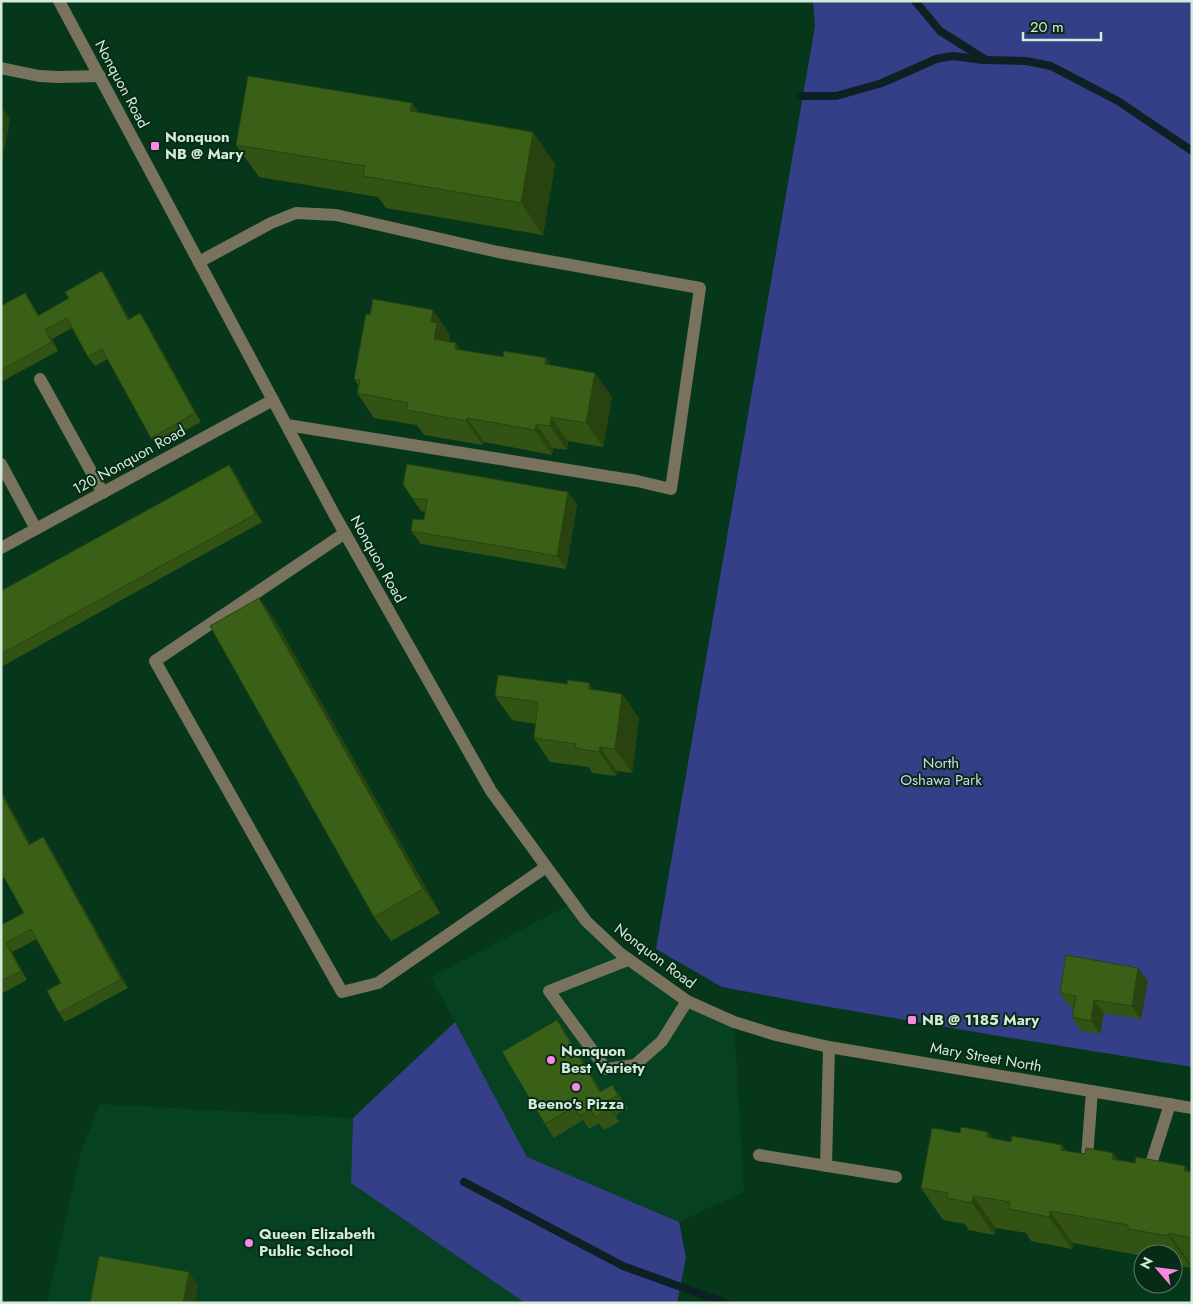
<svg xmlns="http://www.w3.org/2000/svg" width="1193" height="1304" font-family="Jost,sans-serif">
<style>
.built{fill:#064221}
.green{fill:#343f88}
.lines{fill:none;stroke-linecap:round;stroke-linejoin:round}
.stream{stroke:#0d2125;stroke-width:8}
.minor{stroke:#79725d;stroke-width:12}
.wall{fill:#325314}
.shaded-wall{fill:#294310}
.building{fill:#3a6017;stroke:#294310}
.poi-dot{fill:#f987e8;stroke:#072b16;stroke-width:2}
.labels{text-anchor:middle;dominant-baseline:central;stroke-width:4;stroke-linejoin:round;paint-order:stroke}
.street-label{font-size:15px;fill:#d3ebd9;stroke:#072b16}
.poi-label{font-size:15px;font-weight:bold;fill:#d3ebd9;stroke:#072b16;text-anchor:start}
.park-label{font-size:15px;fill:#ced5ed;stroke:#072b16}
</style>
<rect width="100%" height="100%" fill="#06371b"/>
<g class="built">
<path d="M571,904L628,959L734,1022L744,1192L679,1222L527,1157L431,977Z"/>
<path d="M100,1104L353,1118L351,1183L525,1303H47L81,1151Z"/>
</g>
<g class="green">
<path d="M813,1H1192V1067L999,1036L812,1004L722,987L656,949L815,26Z"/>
<path d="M455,1022L527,1157L679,1222L686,1258L677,1303H525L351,1183L353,1118Z"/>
</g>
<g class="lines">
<g class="stream">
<path d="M915,1L940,31L986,60L1026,61L1051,66L1118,101L1192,151"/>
<path d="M800,96H836L882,83L936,59L953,56L983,60"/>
<path d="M464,1182L623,1266L725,1303"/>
</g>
<g class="minor">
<path d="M59,1L334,514L491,791L586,921L621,954L687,1001L734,1022L776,1035L829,1047L1192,1108"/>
<path d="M1,68L39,76L59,77L100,76"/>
<path d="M199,262L271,223L296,213L336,215L498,252L700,288L671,489L637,481L287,425"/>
<path d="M40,379L103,493"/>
<path d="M1,464L36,529"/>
<path d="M345,533L155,661L342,992L378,983L546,867"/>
<path d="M1,548L273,400"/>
<path d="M628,960L549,991L606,1069L635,1065L662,1041L687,1001"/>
<path d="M1092,1091L1087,1157L1095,1159"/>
<path d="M759,1155L896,1177"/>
<path d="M826,1166L829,1047"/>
<path d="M1142,1168L1149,1170L1170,1104"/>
</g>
</g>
<g class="wall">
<path d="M418,113L555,164L543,235L386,208L378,197L259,177L236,145Z"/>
<path d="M108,280L129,319L146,322L201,422L157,446L151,438L108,359L95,366L88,357L72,328L52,339L58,351L1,382V306L31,302L39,316Z"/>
<path d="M450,334L449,340L450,342L461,350L503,357L546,358L550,365L612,397L603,447L568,441L567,450L553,448L552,455L484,442L483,445L424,435L417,425L374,418L357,393L359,386L354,379Z"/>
<path d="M229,465L235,474L262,522L1,667V591Z"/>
<path d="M568,492L577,505L566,569L421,544L411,531L424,520L425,512L421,511L412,498Z"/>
<path d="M259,598L276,622L440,913L391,941L374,917Z"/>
<path d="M589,683L594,690L622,694L639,718L632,773L617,771L616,776L592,773L589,767L550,762L534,738L535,724L512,720L495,696L567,684Z"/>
<path d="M1,791L30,844L43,837L49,846L128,988L65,1022L59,1013L61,983L37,939L12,952L27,980L1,994V925L24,913L5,878L1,880Z"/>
<path d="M1148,981L1141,1019L1104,1013L1100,1034L1081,1031L1072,1017L1074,1007L1069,1006L1060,993Z"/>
<path d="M557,1020L566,1033L601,1091L612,1085L628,1108L616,1115L619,1122L604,1130L599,1123L589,1129L583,1120L554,1138L545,1124Z"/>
<path d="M988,1132L992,1138L1011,1142L1062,1145L1066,1151L1085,1154L1113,1153L1118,1160L1135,1163L1185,1166L1190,1172H1192V1265L1191,1268L1173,1265V1254H1143V1256L1073,1243L1072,1249L1031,1241L1026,1233L996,1228L994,1235L969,1230L965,1224L943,1220L921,1188L960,1133Z"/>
</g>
<g class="shaded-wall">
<path d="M412,103L434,135L410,111Z"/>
<path d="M1,107L10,119L1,168Z"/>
<path d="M533,132L555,164L543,235L521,203Z"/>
<path d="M102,271L108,280L134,328L128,320Z"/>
<path d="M25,293L31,302L44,325L38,316Z"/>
<path d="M433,310L450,334L449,340L454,347L434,339L431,322Z"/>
<path d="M140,313L146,322L201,422L195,413Z"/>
<path d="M45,330L52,339L58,351L52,342Z"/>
<path d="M456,343L473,367L455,349Z"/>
<path d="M546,358L563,383L545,364Z"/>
<path d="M595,373L612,397L603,447L586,423Z"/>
<path d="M551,417L568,441L567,450L550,426Z"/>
<path d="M467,418L484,442L483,445L466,421Z"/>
<path d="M536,424L553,448L552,455L535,430Z"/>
<path d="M229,465L235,474L262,522L256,514Z"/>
<path d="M568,492L577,505L566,569L557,556Z"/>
<path d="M259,598L276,622L440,913L423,889Z"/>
<path d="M589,683L606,708L589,689Z"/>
<path d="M622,694L639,718L632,773L615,749Z"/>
<path d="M600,747L617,771L616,776L599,752Z"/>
<path d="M1,791L36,854L29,845L1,793Z"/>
<path d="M43,837L49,846L128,988L121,979Z"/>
<path d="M6,943L12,952L27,980L21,971Z"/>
<path d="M1138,968L1148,981L1141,1019L1132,1006Z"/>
<path d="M1094,1000L1104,1013L1100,1034L1091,1021Z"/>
<path d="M557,1020L566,1033L607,1101L600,1092Z"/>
<path d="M606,1102L616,1115L619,1122L610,1108Z"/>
<path d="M988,1132L1010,1164L986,1137Z"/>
<path d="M1062,1145L1085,1177L1061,1150Z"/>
<path d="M1113,1153L1136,1185L1112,1159Z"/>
<path d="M1185,1166L1192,1175L1184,1171Z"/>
<path d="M973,1196L996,1228L994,1235L972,1203Z"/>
<path d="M1050,1211L1073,1243L1072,1249L1049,1217Z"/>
<path d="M1169,1233L1191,1265V1268L1169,1236Z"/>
<path d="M189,1272L198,1285L195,1303H183Z"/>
</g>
<g class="building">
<path d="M248,76L412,103L410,111L533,132L521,203L363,176L365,166L236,145Z"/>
<path d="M102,271L128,320L140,313L195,413L151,438L102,349L88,357L67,318L45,330L52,342L1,370V306L25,293L38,316L69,298L65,292Z"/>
<path d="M373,299L433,310L431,322L437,323L434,339L456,343L455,349L503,357L504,351L546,358L545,364L595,373L586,423L551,417L550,426L536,424L535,430L467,418L466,421L407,410L408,403L357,393L360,380L354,379L366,314L370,315Z"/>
<path d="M407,464L568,492L557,556L411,531L413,519L424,520L427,500L412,498L403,484Z"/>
<path d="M229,465L256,514L1,654V591Z"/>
<path d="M259,598L423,889L374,917L210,626Z"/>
<path d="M498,675L567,684L568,680L589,683V689L622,694L615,749L600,747L599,752L575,748L576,744L534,738L538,702L495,696Z"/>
<path d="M1,793L29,845L43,837L121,979L59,1013L47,991L61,983L31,929L6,943L21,971L1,981V925L24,913L1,872Z"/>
<path d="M1066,955L1138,968L1132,1006L1094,1000L1091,1021L1072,1017L1076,996L1060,993Z"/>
<path d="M557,1020L600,1092L612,1085L618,1095L606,1102L610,1108L595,1117L590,1109L580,1116L574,1107L545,1124L502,1052Z"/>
<path d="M961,1127L988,1132L986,1137L1011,1142L1012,1136L1062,1145L1061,1150L1085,1154L1086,1148L1113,1153L1112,1159L1135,1163L1136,1157L1185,1166L1184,1171L1192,1172V1238L1169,1233V1236L1128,1229V1225L1050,1211L1049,1217L1009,1209L1010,1202L973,1196L972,1203L947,1198L948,1193L921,1188L932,1128L960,1133Z"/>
<path d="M99,1256L189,1272L183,1303H90Z"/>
</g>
<g class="poi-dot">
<rect x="150" y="141" width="10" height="10" rx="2.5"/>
<rect x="907" y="1015" width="10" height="10" rx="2.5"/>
<circle cx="551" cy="1060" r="5"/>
<circle cx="576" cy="1087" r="5"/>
<circle cx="249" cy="1243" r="5"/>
</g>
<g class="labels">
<g class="street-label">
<text transform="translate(122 84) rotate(62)">Nonquon Road</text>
<text transform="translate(129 460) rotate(-29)">120 Nonquon Road</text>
<text transform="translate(378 559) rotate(61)">Nonquon Road</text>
<text transform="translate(655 956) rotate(37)">Nonquon Road</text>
<text transform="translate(986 1057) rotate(10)">Mary Street North</text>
</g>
<g class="poi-label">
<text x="165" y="137">Nonquon<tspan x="165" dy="17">NB @ Mary</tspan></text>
<text x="922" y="1020">NB @ 1185 Mary</text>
<text x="561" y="1051">Nonquon<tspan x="561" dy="17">Best Variety</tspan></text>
<text x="576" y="1104" text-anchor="middle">Beeno's Pizza</text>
<text x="259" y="1234">Queen Elizabeth<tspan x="259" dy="17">Public School</tspan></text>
</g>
<g class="park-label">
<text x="941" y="763">North<tspan x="941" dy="17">Oshawa Park</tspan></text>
</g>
</g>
<rect width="1193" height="1304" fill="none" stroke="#d3ebd9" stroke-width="5"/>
<g transform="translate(1158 1269) rotate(298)"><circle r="24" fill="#072b16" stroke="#597864"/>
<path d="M0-4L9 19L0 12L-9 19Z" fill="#f987e8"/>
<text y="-8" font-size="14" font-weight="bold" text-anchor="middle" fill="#d3ebd9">N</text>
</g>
<path d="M1023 32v8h78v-8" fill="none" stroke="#d3ebd9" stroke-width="2.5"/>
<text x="1030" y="32" font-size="15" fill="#d3ebd9" stroke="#072b16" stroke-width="4" paint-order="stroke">20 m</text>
</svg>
